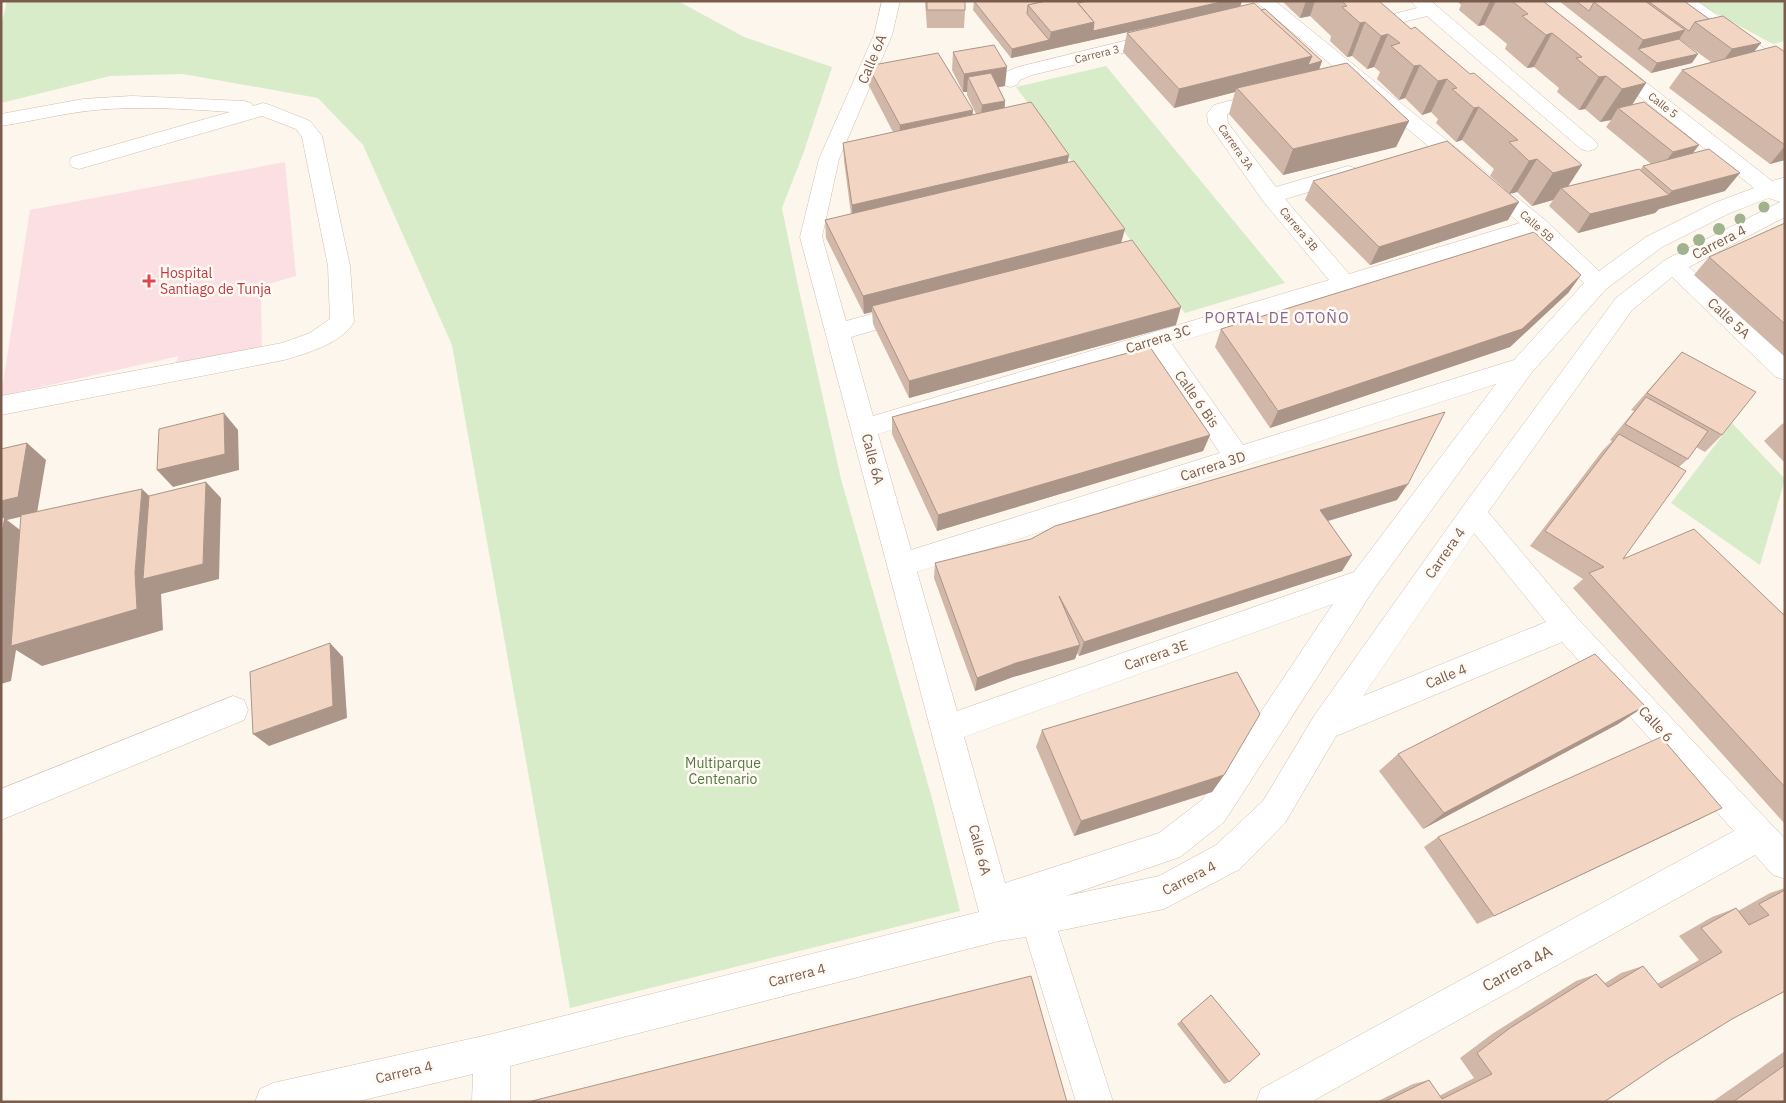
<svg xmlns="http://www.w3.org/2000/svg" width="1786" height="1103" font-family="'IBM Plex Sans',sans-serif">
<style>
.medical{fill:#fbdfe3}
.green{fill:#d8ecc9}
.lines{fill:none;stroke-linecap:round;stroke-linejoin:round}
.minor-casing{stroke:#d1beb0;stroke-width:1}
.minor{fill:#fff;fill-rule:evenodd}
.tree{fill:#a0b28e}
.wall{fill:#d1b7a8}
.shaded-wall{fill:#aa9588}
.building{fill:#f3d5c3;stroke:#aa9588}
.health-dot{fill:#e0444e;stroke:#fffaf3;stroke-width:2}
.labels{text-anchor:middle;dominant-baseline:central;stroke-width:5;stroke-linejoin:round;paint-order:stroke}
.far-street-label{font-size:11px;fill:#7a5c4d;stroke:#fffaf3}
.street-label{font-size:14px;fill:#7a5c4d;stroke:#fffaf3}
.health-label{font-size:14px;fill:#be3a42;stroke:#fffaf3;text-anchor:start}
.park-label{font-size:14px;fill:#537a41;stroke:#fffaf3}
.neighbourhood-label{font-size:15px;letter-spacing:1px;fill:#846695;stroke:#fffaf3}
.near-street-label{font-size:16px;fill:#7a5c4d;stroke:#fffaf3}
</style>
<rect width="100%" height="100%" fill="#fdf6ec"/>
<path class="medical" d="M285,162L296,276L261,286L262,355L174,366L179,356L1,396L30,210Z"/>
<g class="green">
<path d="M7,1H678L744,37L832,67L803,154L782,208L798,286L841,479L933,802L960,911L570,1008L452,345L363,145L318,98L183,74L110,76L1,103V27Z"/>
<path d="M1693,1H1785V41L1773,44Z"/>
<path d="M1106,66L1285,283L1185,313L1016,87Z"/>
<path d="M1732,423L1785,479L1760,565L1671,503Z"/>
</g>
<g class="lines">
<g class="minor-casing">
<g id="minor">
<path d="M882,1H900L892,35L839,159L822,237L846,321L909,304L917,306L921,312L917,318L851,337L873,416L1329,280L1263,201L1208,123L1207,114L1214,105L1266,91L1273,93L1276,97L1273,101L1227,114L1228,123L1276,187L1348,166L1355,168L1358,173L1355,178L1285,199L1349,274L1520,223L1255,1H1275L1545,220L1599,271L1646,237L1714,203L1754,188L1606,70L1603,66L1606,62L1613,60L1620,62L1772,181L1785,177V217L1689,267L1785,356V380L1776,377L1672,277L1632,310L1488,512L1577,618L1785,839V879L1773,875L1755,855L1311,1102H1256L1261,1089L1734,831L1562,642L1336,736L1285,823L1240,869L1164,909L1058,931L1113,1102H1076L1026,937L999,941L510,1066V1102H472L473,1074L355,1102H255L260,1089L273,1083L492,1034L979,912L800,237L819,159L874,35ZM1769,198L1780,202L1665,260L1616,298L1464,505L1314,716L1263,801L1216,845L1159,876L1066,896L1180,857L1224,822L1374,589L1532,372L1606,289L1662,247L1730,213ZM1533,234L1584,283L1514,360L1243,445L1172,344ZM1151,351L1220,453L911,550L878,434ZM1496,384L1354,572L957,711L917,572ZM1474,533L1546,622L1363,696ZM1333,604L1202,800L1159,833L1005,883L964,737Z"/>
<path d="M1411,1H1431L1595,141L1598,145L1595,149L1588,151L1581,149L1427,16L1388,26L1382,25L1379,21L1382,17L1417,8Z"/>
<path d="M1676,1H1697L1785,63V78L1778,76Z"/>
<path d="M1161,32L1168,34L1170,38L1168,42L1032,75L1020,80L1017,85L1010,87L1003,85L1000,81L1006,72L1018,67Z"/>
<path d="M132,96L244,101L251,103L253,106L263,103L270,105L310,121L322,136L350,266L354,322C341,344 307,353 284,360L1,415V396L282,343L310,333L330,319L328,266L302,137L296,129L262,116L79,169L72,167L69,162L72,157L230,112C186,109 141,106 96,110C64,113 33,121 1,126V114L83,99Z"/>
<path d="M233,696L244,700L248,710L244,720L1,820V789Z"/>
</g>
</g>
<use href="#minor" class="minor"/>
</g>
<g class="tree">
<circle cx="1764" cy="207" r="5.5"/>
<circle cx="1740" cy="219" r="5.5"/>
<circle cx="1719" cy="229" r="6"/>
<circle cx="1699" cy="240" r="6"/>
<circle cx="1683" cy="249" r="6"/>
</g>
<g class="wall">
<path d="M925,1H965V10L964,28H927Z"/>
<path d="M974,1H1242L1240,6L1319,69L1409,121L1396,147L1283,175L1229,114L1235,92L1174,108L1123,52L1127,33L1211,13L1011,58L973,10Z"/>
<path d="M1284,1H1379L1569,186L1640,170L1643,166L1651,164L1606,127L1611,120L1600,122L1585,109L1579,110L1557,92L1559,88L1534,67L1527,68L1505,49L1507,44L1484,25L1478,26L1459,10L1461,5L1457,1H1543L1646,83L1632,105L1693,153L1725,191L1659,209L1655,213L1578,233L1549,206L1553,200L1532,206L1517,192L1509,194L1508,220L1370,265L1305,200L1313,181L1509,193L1490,176L1494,169L1462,140L1456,142L1436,123L1438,119L1431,112L1422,115L1405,98L1399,100L1377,79L1380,72L1374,67L1367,69L1352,56L1347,57L1330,41L1331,36L1310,16L1300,18L1284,3Z"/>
<path d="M1559,1H1684L1754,51L1785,52V160L1770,164L1669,88L1682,70L1711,62L1679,39L1692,63L1651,73Z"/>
<path d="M953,52L1005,86L998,87L1005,101V108L1067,162L1176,325L909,398L873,324L872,312L864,314L826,238L825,220L851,214L844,161L843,143L893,132L868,84V66L973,114H976L967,95V92H963L952,70Z"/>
<path d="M1785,223V357L1694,275L1709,257Z"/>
<path d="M1581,275L1568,293L1510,347L1270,428L1215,347L1221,329Z"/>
<path d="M1682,352L1722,435L1705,452L1696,447L1688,459L1679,467L1623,559L1785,616V824L1573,588L1583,579L1530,546L1603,450L1612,441L1610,440L1634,411L1631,410Z"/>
<path d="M892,417L1210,435L1203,451L937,531L892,434Z"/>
<path d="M1785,423V463L1764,441L1782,424Z"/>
<path d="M1397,500L1328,521L1352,555L1342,571L1079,656L1077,653L1075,659L1013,677L975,691L934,578L935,563Z"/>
<path d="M1645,706L1618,724L1423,829L1379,771L1398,754Z"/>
<path d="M1042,730L1224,775L1212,792L1074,836L1036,747Z"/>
<path d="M1700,819L1477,924L1424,847L1438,837Z"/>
<path d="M1785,888V991L1732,1019L1666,1060L1604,1102H1376L1413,1084L1429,1080L1439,1096L1474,1078L1460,1058L1492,1034L1576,981L1596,974L1605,983L1621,973L1643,966L1657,984L1699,960L1679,936L1712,917L1736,908L1738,911L1770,893Z"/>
<path d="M1211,995L1229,1082L1224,1084L1177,1024Z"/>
<path d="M1785,1051V1102H1712Z"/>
</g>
<g class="shaded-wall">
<path d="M1225,1H1242L1240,7L1011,58L1012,49L1049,40L1051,32L1094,22Z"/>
<path d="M1306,1H1315L1310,16L1300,18Z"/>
<path d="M1490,1H1496L1484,25L1478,26Z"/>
<path d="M1365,22L1352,56L1347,57L1360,23Z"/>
<path d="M1685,30L1673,49H1638L1643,40Z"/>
<path d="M1552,33L1534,67L1527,68L1546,35Z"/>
<path d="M1388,34L1374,67L1367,69L1381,36Z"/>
<path d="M1761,43L1747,61L1718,68L1732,49Z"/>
<path d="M1698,54L1692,63L1651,73L1657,63Z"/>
<path d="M1312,56L1322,61L1319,70L1237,88L1235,92L1174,108L1179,89Z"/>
<path d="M1420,65L1405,98L1399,100L1414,66Z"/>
<path d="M1007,67L1005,86L975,91L968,77L967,92H963L964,74Z"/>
<path d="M1606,76L1585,109L1579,110L1599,77Z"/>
<path d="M1447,79L1431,112L1422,115L1438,81Z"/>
<path d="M1646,83L1626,114L1618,108L1611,120L1600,122L1622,89Z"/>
<path d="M1005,101L1003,120L980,124L982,105Z"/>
<path d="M1479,107L1462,140L1456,142L1474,108Z"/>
<path d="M973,110L972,129L899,143L900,125Z"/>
<path d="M1409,121L1396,147L1283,175L1293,149Z"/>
<path d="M1699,145L1685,164L1659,170L1673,152Z"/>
<path d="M1785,146V160L1770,164Z"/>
<path d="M1069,155L1066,173L853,223L852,205Z"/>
<path d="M1537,159L1517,192L1509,194L1529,161Z"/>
<path d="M1582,165L1565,191L1561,188L1553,200L1532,206L1553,173Z"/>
<path d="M1740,173L1725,191L1659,209L1655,213L1578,233L1590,214L1668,195L1672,191Z"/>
<path d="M1519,202L1508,220L1370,265L1379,247Z"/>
<path d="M1125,229L1120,247L872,306V312L864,314L863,296Z"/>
<path d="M1581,275L1568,293L1510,347L1270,428L1278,411Z"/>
<path d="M1181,307L1176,325L909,398V381Z"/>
<path d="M224,413L238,430L239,470L173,487L157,470Z"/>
<path d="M1210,435L1203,451L937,531L938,515Z"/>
<path d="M27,443L46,460L37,513L7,520L33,540L135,572L142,489L166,512L206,482L221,498L219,579L161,594L163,630L42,666L16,650L11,681L1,684V501Z"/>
<path d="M1408,484L1397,500L1311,526L1320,510Z"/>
<path d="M1352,555L1342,571L1079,656L1084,642Z"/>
<path d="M330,643L343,657L347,718L269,746L253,734Z"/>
<path d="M1080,645L1075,659L1013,677L975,691L977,678L1016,663Z"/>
<path d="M1645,706L1618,724L1423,829L1444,813Z"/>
<path d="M1224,775L1212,792L1074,836L1081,821Z"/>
<path d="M1722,808L1700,819L1477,924L1494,916Z"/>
</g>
<g class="building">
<rect x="927" y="1" width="38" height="9"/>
<path d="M974,1H1043V2L1028,5L1027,14L1049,40L1012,49Z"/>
<path d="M1046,1H1076L1094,22L1051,32L1028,5Z"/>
<path d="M1087,1H1225L1093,31L1094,22L1078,3Z"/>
<path d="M1342,1H1379L1411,29L1415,27L1470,74L1474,73L1582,165L1553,173L1537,159L1529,161L1509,142L1518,140L1479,107L1474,108L1452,89L1457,88L1447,79L1438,81L1420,65L1414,66L1391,46L1400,43L1388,34L1381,36L1365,22L1360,23L1342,7L1347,6Z"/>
<path d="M1512,1H1543L1646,83L1622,89L1606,76L1599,77L1576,58L1582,57L1552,33L1546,35L1522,16L1528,14Z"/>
<path d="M1576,1H1598L1594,2L1589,11Z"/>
<path d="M1598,1H1645L1685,30L1643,40L1594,2Z"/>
<path d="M1648,1H1684L1709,19L1695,22L1689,31Z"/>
<path d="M1254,3L1312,56L1179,89L1127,33Z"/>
<path d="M1265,9L1322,61L1308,65L1312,56L1261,10Z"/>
<path d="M1723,16L1761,43L1732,49L1695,22Z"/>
<path d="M1679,39L1698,54L1657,63L1638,49Z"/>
<path d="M994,45L1007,67L964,74L953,52Z"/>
<path d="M1776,46L1785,52V145L1682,70Z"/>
<path d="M938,53L973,110L900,125L868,66Z"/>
<path d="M1347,63L1409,121L1293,149L1237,88Z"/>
<path d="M991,73L1005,101L982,105L968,77Z"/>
<path d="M1031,102L1069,155L852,205L843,143Z"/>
<path d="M1644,102L1699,145L1673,152L1618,108Z"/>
<path d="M1447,141L1519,202L1379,247L1313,181Z"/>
<path d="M1709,149L1740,173L1672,191L1643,166Z"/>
<path d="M1074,161L1125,229L863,296L825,220Z"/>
<path d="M1639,169L1669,195L1590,214L1561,188Z"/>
<path d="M1785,223V324L1709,257Z"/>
<path d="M1534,232L1581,275L1522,329L1278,411L1221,329Z"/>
<path d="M1132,240L1181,307L909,381L872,306Z"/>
<path d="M1150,347L1210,435L938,515L892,417Z"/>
<path d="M1682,352L1756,392L1722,435L1647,393Z"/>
<path d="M1646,397L1708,431L1688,459L1625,424Z"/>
<path d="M1445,412L1408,484L1320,510L1352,555L1084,642L1059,596L1080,645L1016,663L977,678L935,563L1031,539L1055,526Z"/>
<path d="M224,413L225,454L157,470L159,429Z"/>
<path d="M1619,434L1686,471L1623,559L1694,529L1785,616V787L1589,573L1604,567L1545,531Z"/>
<path d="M27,443L18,497L1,501V449Z"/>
<path d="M206,482L203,564L143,579L149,496Z"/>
<path d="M142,489L135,572L137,609L11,646L21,515Z"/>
<path d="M5,517L1,537V518Z"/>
<path d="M330,643L333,706L253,734L250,672Z"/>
<path d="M1595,654L1645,706L1444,813L1398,754Z"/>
<path d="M1237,672L1260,714L1224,775L1081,821L1042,730Z"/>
<path d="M1661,737L1722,808L1494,916L1438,837Z"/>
<path d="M1785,890V991L1732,1019L1666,1060L1604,1102H1384L1429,1080L1442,1099L1492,1074L1477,1053L1510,1028L1596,974L1608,987L1643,966L1661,988L1722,952L1701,928L1736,908L1749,925L1769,915L1759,904Z"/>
<path d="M1031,976L1067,1102H528Z"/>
<path d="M1211,995L1260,1054L1229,1082L1181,1021Z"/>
<path d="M1785,1065V1102H1733Z"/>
</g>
<path class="health-dot" d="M146.5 273.5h5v5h5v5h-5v5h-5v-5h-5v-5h5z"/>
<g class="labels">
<g class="far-street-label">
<text transform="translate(1097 54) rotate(-14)">Carrera 3</text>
<text transform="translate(1663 105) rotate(38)">Calle 5</text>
<text transform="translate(1236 147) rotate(55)">Carrera 3A</text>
<text transform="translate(1537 226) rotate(41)">Calle 5B</text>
<text transform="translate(1299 229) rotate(50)">Carrera 3B</text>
</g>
<g class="street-label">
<text transform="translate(872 59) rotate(-67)">Calle 6A</text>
<text transform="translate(1719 242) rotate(-27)">Carrera 4</text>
<text transform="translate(1729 318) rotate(43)">Calle 5A</text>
<text transform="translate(1158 339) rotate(-17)">Carrera 3C</text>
<text transform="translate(1197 399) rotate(55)">Calle 6 Bis</text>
<text transform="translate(873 459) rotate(75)">Calle 6A</text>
<text transform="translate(1213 466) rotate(-18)">Carrera 3D</text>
<text transform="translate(1445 553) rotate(-55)">Carrera 4</text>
<text transform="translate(1156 655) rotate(-19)">Carrera 3E</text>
<text transform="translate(1446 676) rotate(-22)">Calle 4</text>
<text transform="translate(1656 724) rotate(47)">Calle 6</text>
<text transform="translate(980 850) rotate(75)">Calle 6A</text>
<text transform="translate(1189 878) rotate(-27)">Carrera 4</text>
<text transform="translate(797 975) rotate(-14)">Carrera 4</text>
<text transform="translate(404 1072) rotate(-13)">Carrera 4</text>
</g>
<g class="health-label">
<text x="160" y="273">Hospital<tspan x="160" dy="16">Santiago de Tunja</tspan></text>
</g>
<g class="park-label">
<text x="723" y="763">Multiparque<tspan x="723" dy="16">Centenario</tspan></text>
</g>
<g class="neighbourhood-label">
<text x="1277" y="317">PORTAL DE OTOÑO</text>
</g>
<g class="near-street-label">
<text transform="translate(1517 968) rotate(-29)">Carrera 4A</text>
</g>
</g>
<rect width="1786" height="1103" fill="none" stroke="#7a5c4d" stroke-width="5"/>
</svg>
